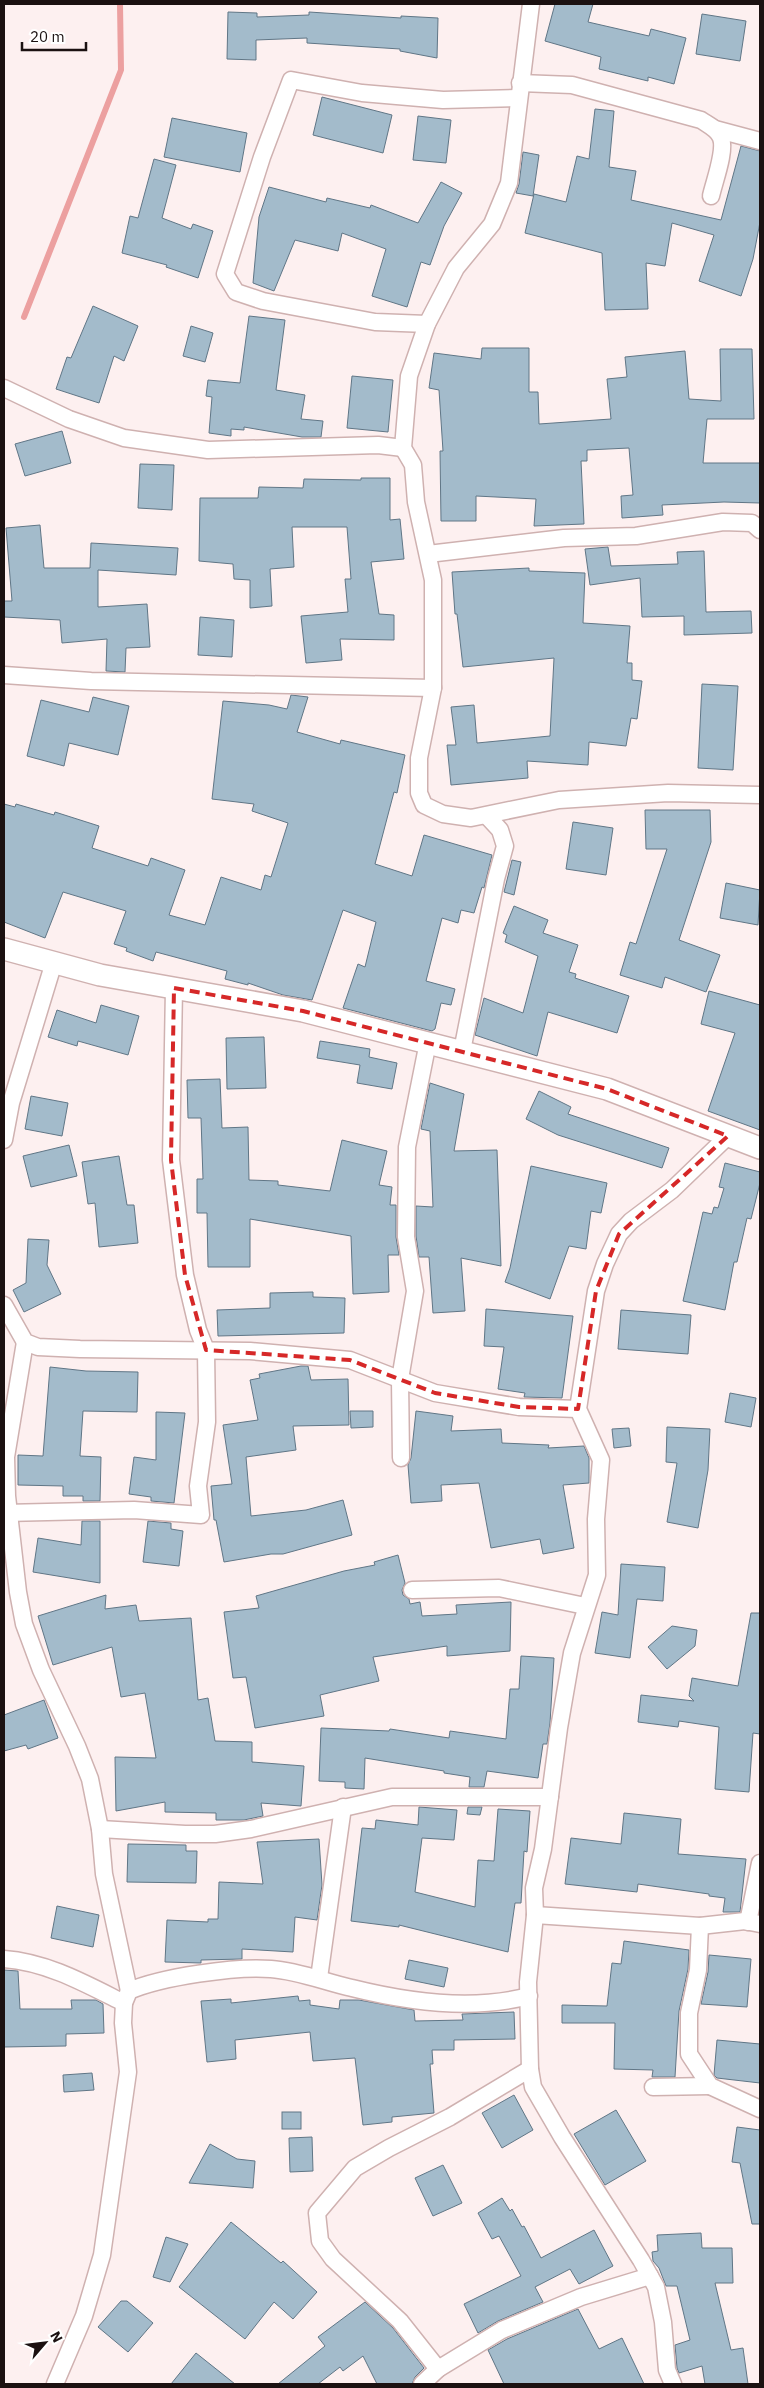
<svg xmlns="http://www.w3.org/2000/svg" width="764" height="2388" font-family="'IBM Plex Sans',sans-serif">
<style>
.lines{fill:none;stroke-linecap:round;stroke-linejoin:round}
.stream{stroke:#eca0a0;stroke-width:6}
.building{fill:#a3bbcb;stroke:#607686}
.minor-casing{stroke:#cfb1b0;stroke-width:19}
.tertiary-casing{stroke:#cfb1b0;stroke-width:24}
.minor{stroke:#fff;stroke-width:16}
.tertiary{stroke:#fff;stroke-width:21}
.marked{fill:none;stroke:#d62828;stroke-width:4;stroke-dasharray:10 6;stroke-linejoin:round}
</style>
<rect width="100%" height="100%" fill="#fdf0f0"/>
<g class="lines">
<path class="stream" d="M24,317L121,70L120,4"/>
</g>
<g class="building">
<path d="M555,4H593L588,22L649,36L651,29L686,38L674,84L648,77V81L599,69L601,57L545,41Z"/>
<path d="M228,12L257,13V17L309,15V12L401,18V16L438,18L437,58L400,51V49L307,43V38L256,40V60L227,59Z"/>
<path d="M702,14L746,21L740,61L696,54Z"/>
<path d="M322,97L392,115L383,153L313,135Z"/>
<path d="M595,109L614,111L609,167L636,171L631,200L721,220L741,146L760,151V222L753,259L741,296L699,281L714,235L672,223L665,266L646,263L648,309L605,310L602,253L525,233L534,194L566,202L577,156L589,159Z"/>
<path d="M418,116L451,120L446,163L413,160Z"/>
<path d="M172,118L247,133L240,172L164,157Z"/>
<path d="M523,152L539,155L533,196L516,193L519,184Z"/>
<path d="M154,159L176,165L162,218L191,229L193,224L213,231L198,278L166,267L167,265L122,253L130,216L138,218Z"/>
<path d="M441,182L462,193L444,226L430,265L421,262L407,307L372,296L386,249L342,233L338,251L295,240L274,291L253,283L259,217L269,187L326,202L327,198L370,208L371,205L418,223Z"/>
<path d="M93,306L138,326L124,361L114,356L99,403L56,389L67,357L71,358Z"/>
<path d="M249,316L285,320L276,390L305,395L301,419L323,421L321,437H302L244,427V430L231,429V436L209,433L212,397L206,396L208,380L240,383Z"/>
<path d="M191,326L213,333L205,362L183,356Z"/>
<path d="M482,348H529V392H538L539,424L611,419L607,379L627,377L625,357L685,351L689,399L721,401L720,349H752L754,419H707L703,463H760V503L724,502L662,505L663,515L622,518L621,496L633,495L629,448L587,450V461H581L584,524L534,526L536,499L476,496V521H441L440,451H443L439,390L429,388L434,353L481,359Z"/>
<path d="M352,376L393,380L388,432L347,428Z"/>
<path d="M62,431L71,463L25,476L15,444Z"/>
<path d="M140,464L174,465L172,510L138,508Z"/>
<path d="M361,478H390V520L400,519L404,559L371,562L379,614L394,615V640L340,639L342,660L306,663L301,616L348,612L345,579H351L347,527H292L294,567L270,569L272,606L250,608V580L234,579L233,564L199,561L200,498H258L259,487L303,488L304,479L361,480Z"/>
<path d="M40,525L44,568H90L91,543L178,548L176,575L98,570V607L147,604L150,647L126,648L125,672L106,671L107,639L62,643L60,620L4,617V601H12L6,528Z"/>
<path d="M608,547L611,566L678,564L677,552L704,551L706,612L751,611L752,633L684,635V616L642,617L640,578L590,585L585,549Z"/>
<path d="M529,568V571L585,573L583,623L630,626L627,663H632V680L642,681L637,719L631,718L626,746L589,742L588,765L527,761L528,778L451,785L447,745H456L451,707L474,705L477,743L550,736L554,658L463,667L457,614H455L452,572Z"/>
<path d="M200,617L234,620L232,657L198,655Z"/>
<path d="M702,684L738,686L733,770L698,768Z"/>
<path d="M291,695L308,697L297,732L340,744L341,740L405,755L397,793L394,792L375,864L412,876L424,835L492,855L484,888L482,887L474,913L461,910L458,923L442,918L426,981L455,989L451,1005L441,1003L435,1029L432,1031L343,1008L358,964L365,967L376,922L343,910L312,1000L283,995L248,983V985L225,979L227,971L156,952L153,961L126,951L127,948L114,944L126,911L63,892L45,938L4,922V804L15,807L16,804L54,815L55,812L99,826L92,848L148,866L151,858L185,870L169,915L205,925L221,877L261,890L265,875L271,877L288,823L252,811L254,804L212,799L223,701L269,705L287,709Z"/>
<path d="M93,697L129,706L118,755L69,743L64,766L27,756L41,700L89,712Z"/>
<path d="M645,810H710L711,842L679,940L720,955L706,992L665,977L662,988L620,975L630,942L636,944L667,849H646Z"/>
<path d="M573,822L613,828L606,875L566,869Z"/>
<path d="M512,860L521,862L514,895L504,892Z"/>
<path d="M726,883L760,890L758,925L720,918Z"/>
<path d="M514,906L548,920L543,933L578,945L569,972L576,974L575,978L629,996L617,1033L548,1012L537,1056L475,1035L484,998L523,1013L538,956L505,942L507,935L503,933Z"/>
<path d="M709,991L760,1005V1130L708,1111L735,1033L701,1024Z"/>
<path d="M101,1005L139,1016L128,1055L78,1041L77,1046L48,1037L57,1010L96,1023Z"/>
<path d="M264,1037L266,1088L227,1089L226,1038Z"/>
<path d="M320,1041L370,1049L369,1057L397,1063L392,1089L357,1083L360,1065L317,1058Z"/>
<path d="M220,1079L222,1128L248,1127L249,1180L278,1181V1185L330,1191L342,1140L387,1151L379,1185L392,1187L390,1205H396V1237L399,1255H388L389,1292L353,1294L351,1236L250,1219V1267H208L207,1213H197V1179H203L201,1118H188L187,1080Z"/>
<path d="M430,1083L464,1094L454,1151L497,1150L501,1266L461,1258L465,1311L433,1313L429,1257H419L416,1236V1206L433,1207L430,1131L421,1129Z"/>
<path d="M539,1091L571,1107L568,1114L669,1148L662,1168L558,1135L526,1119Z"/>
<path d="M31,1096L68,1103L62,1136L25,1129Z"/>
<path d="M69,1145L77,1176L31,1187L23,1156Z"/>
<path d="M119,1156L127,1205H134L138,1243L99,1247L95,1203L88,1204L82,1162Z"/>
<path d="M725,1163L760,1172V1183L751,1219L747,1218L737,1262H734L725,1310L683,1301L703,1212L712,1214L714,1207L718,1208L724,1188L719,1187Z"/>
<path d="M531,1166L607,1183L601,1213L591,1211L586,1249L569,1246L550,1299L505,1282L510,1268Z"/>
<path d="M28,1239L49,1240L47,1265L61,1294L24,1312L13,1290L26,1283Z"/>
<path d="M313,1292V1297L345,1298L344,1333L218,1336L217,1310L270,1308V1293Z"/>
<path d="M486,1309L573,1316L562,1398L524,1397L525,1393L498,1389L504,1347L484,1346Z"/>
<path d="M621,1310L691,1315L688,1354L618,1349Z"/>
<path d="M301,1366H308L311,1380L348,1379L349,1425L293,1426L296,1450L246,1457L251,1516L306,1510L343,1500L352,1535L283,1554H271L224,1562L216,1520H214L211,1486L232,1484L223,1425L258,1420L250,1380L260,1378L259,1374Z"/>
<path d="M50,1367L86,1371L138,1372L137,1412L83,1411L80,1456L101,1457L100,1501H83V1496H63V1486L18,1485V1455L43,1456Z"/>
<path d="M730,1393L756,1398L751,1427L725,1422Z"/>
<path d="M350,1411H373V1427L351,1428Z"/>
<path d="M416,1411L453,1416L451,1431L501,1429L502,1443L549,1445L548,1448L584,1446L589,1458V1483L563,1485L574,1548L543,1554L540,1539L491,1548L479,1483L441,1485L442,1501L411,1503L408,1465L411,1458Z"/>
<path d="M156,1412L185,1413L174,1503L151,1501V1497L129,1494L134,1457L156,1460Z"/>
<path d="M667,1427L710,1429L708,1470L698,1528L667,1522L677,1463L666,1462Z"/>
<path d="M629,1428L631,1446L614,1448L612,1429Z"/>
<path d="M82,1521H100V1583L33,1572L38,1538L81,1545Z"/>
<path d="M148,1521L171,1523V1529L183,1531L179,1566L143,1562Z"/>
<path d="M398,1555L405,1583L402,1590L403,1595L409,1599L410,1604L420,1602L422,1616L457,1614L456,1605L511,1602L510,1651L447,1656V1646L373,1657L379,1681L320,1695L324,1716L255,1728L246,1677L233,1678L224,1612L259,1608L256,1596L344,1571L375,1565L374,1562Z"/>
<path d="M621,1564L665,1567L663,1601L637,1599L630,1658L595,1653L602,1612L618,1615Z"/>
<path d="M106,1595L105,1609L136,1605L139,1621L191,1618L198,1700L208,1698L215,1741L252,1742V1762L304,1766L301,1806L261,1803L263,1816L244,1820H216V1813L165,1812V1802L116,1811L115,1757L156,1758L145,1693L121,1697L112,1647L53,1665L38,1616Z"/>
<path d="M751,1613H760V1734L753,1733L749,1792L715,1789L719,1727L679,1721L678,1727L638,1722L641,1695L694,1701L689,1696L692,1678L738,1686Z"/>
<path d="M672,1626L697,1630L695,1646L667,1669L648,1647Z"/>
<path d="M521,1656L554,1658L550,1723L547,1744H543L538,1778L487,1771L484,1787H469L470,1777L444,1773V1771L365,1758L364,1789L345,1788V1782L319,1781L321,1728L389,1731L390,1729L449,1738L450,1731L506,1739L510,1689H519Z"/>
<path d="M44,1700L58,1738L28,1749L26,1745L4,1751V1715Z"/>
<path d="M419,1807L457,1810L454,1840L422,1838L415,1892L475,1907L478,1860L494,1861L498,1809L530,1811L527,1852L524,1851L521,1903H515L508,1952L399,1925V1927L351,1921L362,1828L375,1829L376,1820L418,1825Z"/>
<path d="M468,1807H482L480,1815L467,1814Z"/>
<path d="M624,1813L681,1819L678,1854L746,1859L740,1912H723L725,1898L709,1896V1894L638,1884L637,1892L565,1884L571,1838L621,1844Z"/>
<path d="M319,1839L322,1885L317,1920L295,1917L293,1952L242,1949V1959L201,1960V1963L165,1962L167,1920L208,1922V1919H218L219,1882L263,1884L257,1842Z"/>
<path d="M128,1844L186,1845V1851H197L196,1883L127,1882Z"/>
<path d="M57,1906L99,1915L93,1947L51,1938Z"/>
<path d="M624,1941L689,1950L688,1969L679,2011L675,2077H652L653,2070L614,2069L615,2023H562V2005L607,2006L612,1963L621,1964Z"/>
<path d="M709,1955L751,1959L747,2007L701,2004L708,1972Z"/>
<path d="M409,1960L448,1968L444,1987L405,1979Z"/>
<path d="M4,1970L18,1971L20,2009H72L71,2000H96L103,2004L104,2033L66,2034V2046L4,2047Z"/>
<path d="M298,1996L299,2001L310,2000V2005L339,2009L340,2000H359L414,2010L415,2021L463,2020L462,2014L514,2012L515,2039L454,2040V2050H432L433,2064H430L434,2113L392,2117V2122L363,2125L355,2058L313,2061L310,2032L235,2040L236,2059L207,2062L201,2001L231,1999V2003Z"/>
<path d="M717,2040L760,2044V2083L717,2078L714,2075Z"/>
<path d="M92,2073L94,2090L64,2092L63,2075Z"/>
<path d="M514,2095L533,2130L502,2148L482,2113Z"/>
<path d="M616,2110L646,2161L605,2185L574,2134Z"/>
<rect x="282" y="2112" width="19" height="17"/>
<path d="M737,2127L760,2130V2224H752L740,2163L732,2162Z"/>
<path d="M312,2137L313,2171L290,2172L289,2138Z"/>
<path d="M210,2144L237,2159L255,2161L253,2188L189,2183Z"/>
<path d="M443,2165L462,2203L433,2216L415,2178Z"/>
<path d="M502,2198L510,2211L512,2209L522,2227L524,2226L541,2258L594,2230L613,2266L579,2284L570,2269L535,2287L543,2302L498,2321L478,2333L464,2304L521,2276L499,2236L492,2239L478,2213Z"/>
<path d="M231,2222L281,2263L283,2261L317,2292L293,2319L274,2302L245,2339L179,2287Z"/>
<path d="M701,2233L702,2248H732L733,2283H715L731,2350L743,2348L748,2384H705L702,2366L679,2373L677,2368L675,2345L690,2340L677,2286H666L659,2268L653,2261L652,2252L658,2251L657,2235Z"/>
<path d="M166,2237L188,2244L170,2282L153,2277Z"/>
<path d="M121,2301H127L153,2323L128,2352L98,2327Z"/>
<path d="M365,2302L393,2328L424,2368L415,2377L412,2384H377L363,2356L343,2371L340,2367L318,2384H278L325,2346L318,2337Z"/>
<path d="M578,2309L599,2349L622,2338L644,2384H504L488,2350L507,2339Z"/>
<path d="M196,2353L235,2384H171Z"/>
</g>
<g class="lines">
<g class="minor-casing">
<g id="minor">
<path d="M531,4L509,183L492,224L456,268L427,324L409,376L403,448L413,465L416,502L433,580V688L419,758V793L424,805L443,814L471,818L559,800L668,793L760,795"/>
<path d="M520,83L572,85L701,120C708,125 718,129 721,138C726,151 714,182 711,196"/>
<path d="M715,129L760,141"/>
<path d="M427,324L375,322L263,301L236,292L225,274L262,157L291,80L362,93L443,100L518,98"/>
<path d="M4,388L69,419L124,438L208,450L378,445L403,448"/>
<path d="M428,554L564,538L636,536L723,522L752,523L760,530"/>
<path d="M4,675L91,681L433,688"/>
<path d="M462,1051L496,879L505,846L500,830L487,816"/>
<path d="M4,1140L11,1103L54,962"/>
<path d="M4,1305L25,1342L38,1347L80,1349L250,1351L350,1360L435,1393L519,1407L578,1409"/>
<path d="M25,1342L6,1457L7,1496L18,1592L24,1624L41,1670L77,1746L90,1779L100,1829L104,1874L129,1991"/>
<path d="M401,1458L400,1379L415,1291L406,1237L407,1147L428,1042"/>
<path d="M4,1513L134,1510L201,1515L198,1486L207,1422L206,1350L198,1330L185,1275L171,1160L174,988"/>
<path d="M412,1590L499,1588L585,1606"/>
<path d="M100,1829L185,1834H215L251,1829L392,1797H550"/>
<path d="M535,1915L700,1926L745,1921L760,1924"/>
<path d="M748,1922L760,1863"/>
<path d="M700,1926L698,1970L689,2013V2054L710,2086L760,2109"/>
<path d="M4,1959C47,1962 86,1984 124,2003"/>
<path d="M319,1978L343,1807"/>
<path d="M653,2087L710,2086"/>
<path d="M438,2369L400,2321L333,2259L320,2241L317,2213L355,2168L389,2148L450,2117L530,2069"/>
<path d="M55,2384L84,2316L102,2255L128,2072L123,2023L124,2003L129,1991C161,1977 236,1966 271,1969C299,1971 325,1982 352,1988C408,2002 472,2011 529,1996"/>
<path d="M422,2384L438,2369L502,2330L581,2297L650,2276"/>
<path d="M673,2384L667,2370L663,2322L656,2287L641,2260L562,2137L533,2087L530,2069L528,1982L535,1915L534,1888L543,1849L559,1728L572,1653L597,1575L596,1519L601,1460L578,1409L596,1291L605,1264L619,1234L631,1221L672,1190L728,1136"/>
</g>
</g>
<g class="tertiary-casing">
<path id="tertiary" d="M4,949L100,975L303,1011L607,1089L760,1148"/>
</g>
<use href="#minor" class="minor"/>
<use href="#tertiary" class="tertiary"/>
</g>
<path class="marked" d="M174,988L303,1011L607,1089L728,1136L619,1234L596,1291L578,1409L519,1407L435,1393L350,1360L206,1350L185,1275L171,1160Z"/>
<rect width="764" height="2388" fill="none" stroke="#1b1111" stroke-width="10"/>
<g transform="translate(45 2343) rotate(62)" stroke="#ffffff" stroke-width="4" paint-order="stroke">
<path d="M0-4L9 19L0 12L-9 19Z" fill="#1b1111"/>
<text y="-8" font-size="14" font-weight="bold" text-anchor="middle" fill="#1b1111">N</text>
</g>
<path d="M22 42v8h64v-8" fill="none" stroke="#1b1111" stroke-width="2.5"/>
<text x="30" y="42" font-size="15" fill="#1b1111" stroke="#ffffff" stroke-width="4" paint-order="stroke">20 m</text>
</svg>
